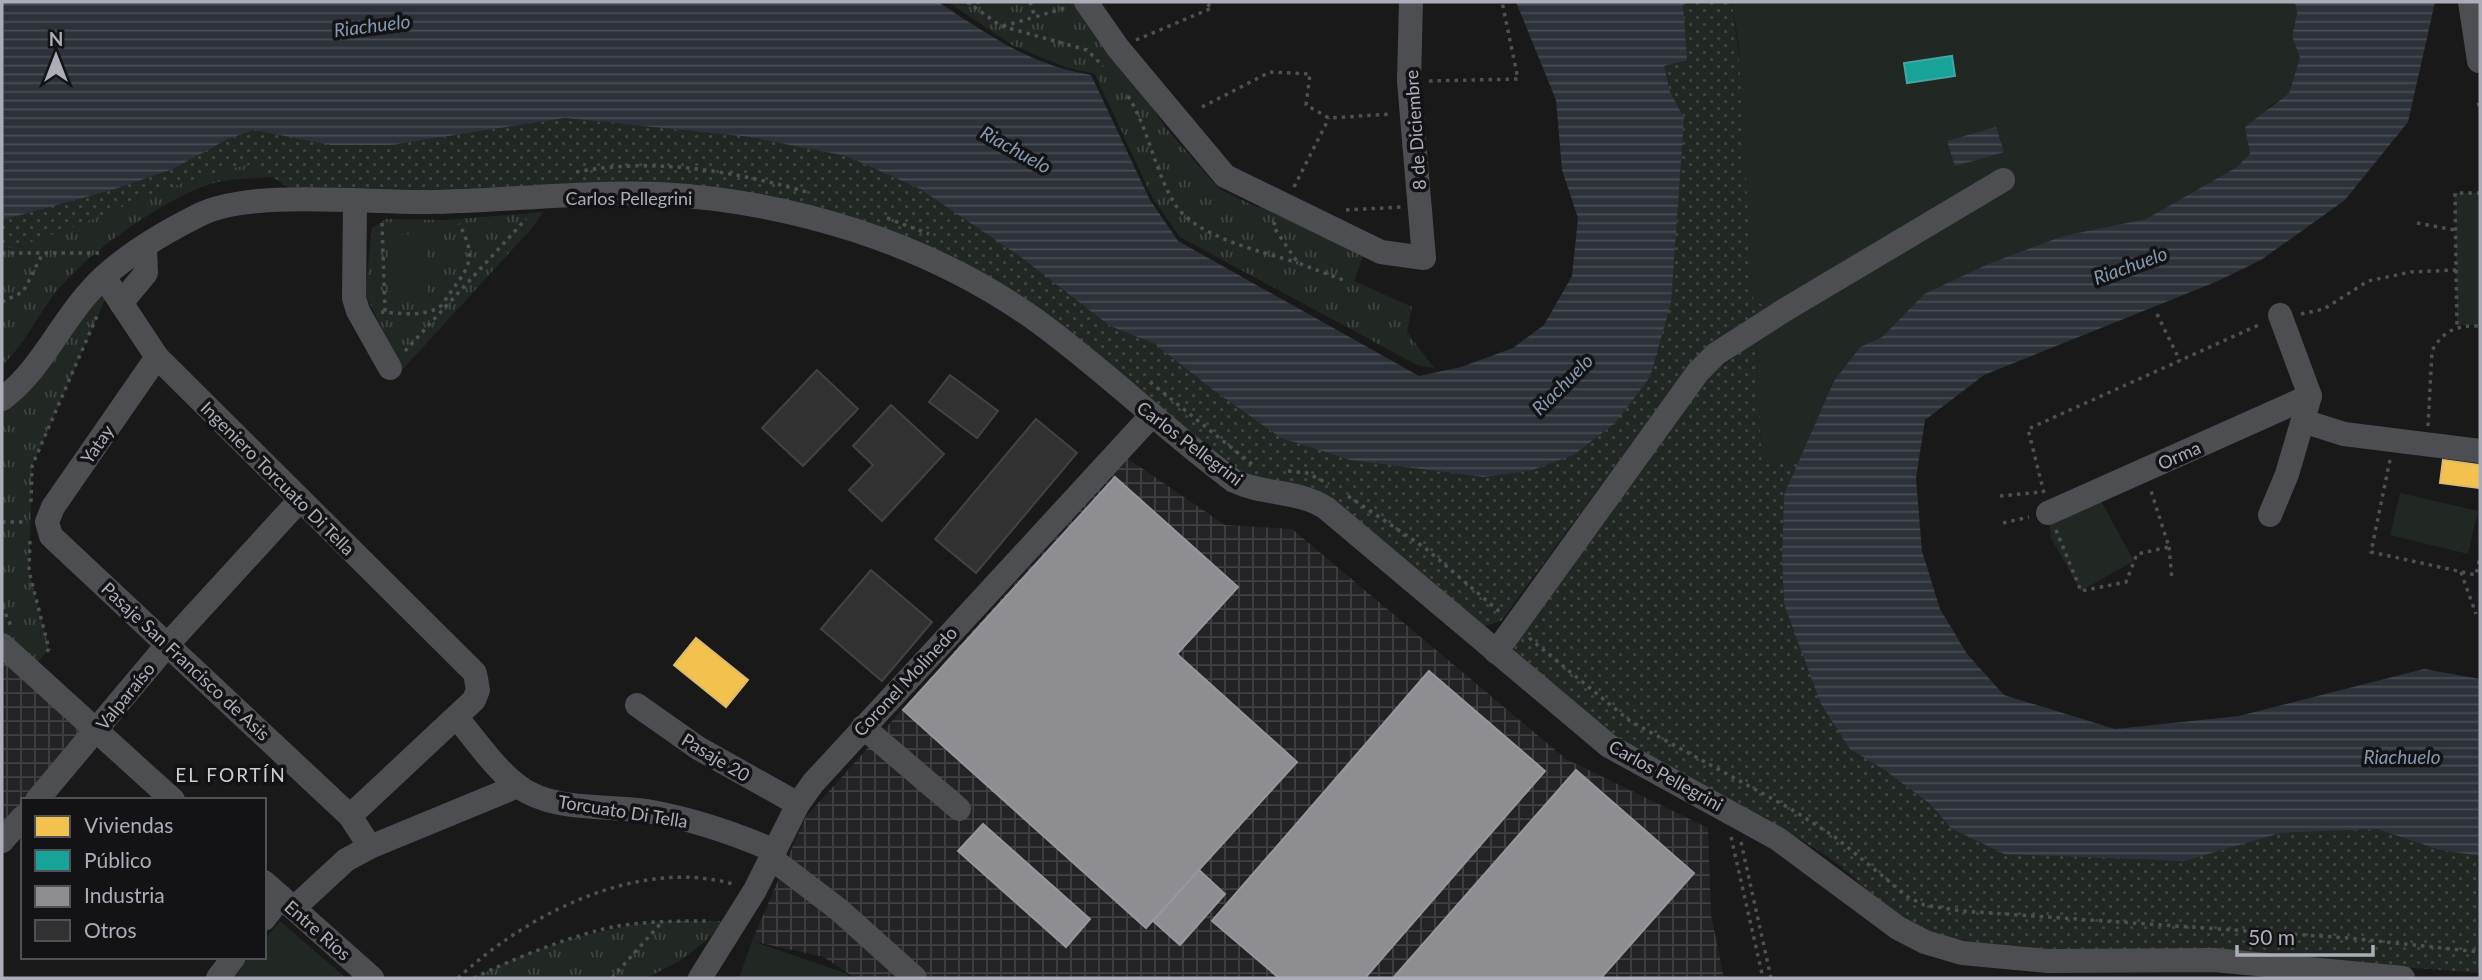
<svg xmlns="http://www.w3.org/2000/svg" width="2482" height="980" font-family="Lato,sans-serif">
<style>
.industrial{fill:url(#industrial-grid)}
.grass{fill:url(#grass-dots)}
.park{fill:url(#park-tufts)}
.pitch{fill:#212823}
.water{fill:url(#water-rules)}
.homes{fill:#f2c14e;stroke:#ddbb6e;stroke-width:2}
.public{fill:#17a398;stroke:#43a6a2;stroke-width:2}
.industry{fill:#8d8d92;stroke:#96979e;stroke-width:2}
.building{fill:#313131;stroke:#424245;stroke-width:2}
.lines{fill:none;stroke-linecap:round;stroke-linejoin:round}
.path{stroke:#4f5053;stroke-width:3.5;stroke-dasharray:3.5 5;stroke-linecap:butt}
.minor{stroke:#4d4e52;stroke-width:24}
.labels{text-anchor:middle;dominant-baseline:central;stroke-width:7;stroke-linejoin:round;paint-order:stroke}
.street-label{font-size:18px;fill:#abaeb9;stroke:#131315}
.water-label{font-size:19px;font-style:italic;fill:#8598b1;stroke:#131315}
.neighbourhood-label{font-size:19px;letter-spacing:2px;fill:#cccdd5;stroke:#131315}
</style>
<defs>
<pattern id="industrial-grid" width="8" height="8" patternUnits="userSpaceOnUse" patternTransform="scale(1.75)"><rect width="8" height="8" fill="#232325"/><path d="M0 4h8M4 0v8" fill="none" stroke="#404043"/></pattern>
<pattern id="grass-dots" width="8" height="8" patternUnits="userSpaceOnUse" patternTransform="scale(1.75)"><rect width="8" height="8" fill="#212823"/><path d="M2 2h.1M6 6h.1" fill="none" stroke="#3f4541" stroke-width="1.8" stroke-linecap="round"/></pattern>
<pattern id="park-tufts" width="24" height="20" patternUnits="userSpaceOnUse" patternTransform="scale(1.75)"><rect width="24" height="20" fill="#212823"/><path d="M3 7l-1-3M5 7V3M7 7l1-3M15 17l-1-3M17 17v-4M19 17l1-3" fill="none" stroke="#3f4541"/></pattern>
<pattern id="water-rules" width="6" height="5" patternUnits="userSpaceOnUse" patternTransform="scale(1.75)"><rect width="6" height="5" fill="#2d323a"/><path d="M0 2.5h6" fill="none" stroke="#494d54"/></pattern>
</defs>
<rect width="100%" height="100%" fill="#191919"/>
<g class="industrial">
<path d="M1127,458L1225,525L1292,529L1566,759L1708,828L1711,915L1724,978H855L824,957L752,941L805,818Z"/>
<path d="M2,656L86,733L31,800H23V810L2,835Z"/>
</g>
<g class="grass">
<path d="M1683,2H1732L1771,312L1681,376L1501,621L1479,628L1348,516L1249,481L1033,313L823,216L407,191L292,190L253,164L46,239L2,250V220L112,190L173,169L228,139L254,130L391,145L565,118L750,137L846,156L920,189L1022,258L1110,326L1155,344L1213,390L1281,438L1350,460L1483,477L1530,471L1574,455L1616,422L1684,118C1676,103 1662,84 1664,66C1667,43 1688,26 1683,2Z"/>
<path d="M1756,340L1762,463L1800,462L1784,495L1782,557L1784,604L1850,749L1886,771L1930,804L1951,828L2135,859L2184,861L2281,833L2377,829L2440,850L2480,856V973C2380,965 2280,959 2179,955C2096,952 2012,954 1931,933C1889,921 1861,878 1825,855C1757,810 1682,779 1613,736C1577,714 1546,683 1513,657L1516,637L1708,377Z"/>
</g>
<g class="park">
<path d="M948,2H1081L1166,128L1218,188L1256,207L1275,208L1365,251L1354,281L1412,307L1407,332L1434,368L1417,365L1180,237L1152,197L1095,74L1065,67L1012,45Z"/>
<path d="M253,164L273,177C254,179 232,178 214,183C165,197 82,256 52,297C35,321 23,345 2,366V250C88,229 166,179 253,164Z"/>
<path d="M543,212L533,227L402,370L365,294L372,228L386,219L448,220Z"/>
<path d="M103,291L107,295L32,466L29,571L49,649L37,663L2,633V410Z"/>
<path d="M662,921H723L707,940L681,960L647,978H474C532,948 598,928 662,921Z"/>
</g>
<g class="pitch">
<path d="M1732,2H2295L2297,14L2292,36L2300,58L2289,93L2268,107L2250,153L2237,167L2146,219L2063,236L1988,264L1924,294L1882,337L1860,347L1834,381L1800,462L1762,464L1756,340L1771,312L1753,298L1738,40Z"/>
<path d="M2455,193H2480V325H2457Z"/>
<path d="M425,234L428,298L390,299L388,235Z"/>
<path d="M2096,492L2134,561L2081,591L2051,538L2048,513Z"/>
<path d="M2400,493L2478,511L2468,554L2390,535Z"/>
<path d="M280,921L346,978H232L250,957H264V940Z"/>
<path d="M752,941L848,974L847,978H739Z"/>
</g>
<g class="water">
<path d="M2,2H938C989,35 1030,65 1091,75L1150,200L1178,241L1419,376L1461,367L1513,348L1544,325L1572,276L1578,218L1562,170L1556,100L1516,2H1683L1687,60L1664,66L1670,92L1684,118L1671,303L1650,377L1616,422L1574,455L1530,471L1483,477L1350,460L1281,438L1213,390L1155,344L1110,326L1022,258L920,189L846,156L750,137L565,118L391,145H331L254,130L228,139L173,169L112,190L2,220Z"/>
<path d="M2295,2H2435L2408,122L2345,200L2261,260L2218,281L1984,375L1925,420L1916,478L1922,551L1940,609L1967,654L2004,695L2115,729L2239,716L2424,669L2480,679V856L2440,850L2377,829L2281,833L2184,861L2004,854L1951,828L1930,804L1886,771L1850,749L1821,704L1784,604L1782,557L1784,495L1834,381L1860,347L1882,337L1924,294L1988,264L2063,236L2146,219L2237,167L2250,153L2245,127L2289,93L2300,58L2292,36L2297,14Z"/>
<path d="M1996,127L2004,152L1955,166L1947,141Z"/>
</g>
<g class="homes">
<path d="M2443,460L2480,465V488L2440,483Z"/>
<path d="M696,638L748,680L726,707L674,665Z"/>
</g>
<path class="public" d="M1952,56L1955,76L1907,83L1904,63Z"/>
<g class="industry">
<path d="M1115,477L1238,587L1177,654L1297,762L1146,928L903,710Z"/>
<path d="M1429,671L1545,771L1365,978H1279L1212,921Z"/>
<path d="M1576,770L1694,873L1601,978H1393Z"/>
<path d="M983,824L1090,919L1066,947L958,851Z"/>
<path d="M1199,870L1225,894L1180,945L1153,921Z"/>
</g>
<g class="building">
<path d="M817,370L858,409L803,466L762,428Z"/>
<path d="M950,375L998,411L977,438L929,402Z"/>
<path d="M891,405L944,454L882,521L849,490L873,465L853,446Z"/>
<path d="M1036,419L1077,453L976,573L935,539Z"/>
<path d="M871,570L932,622L882,681L821,629Z"/>
</g>
<g class="lines">
<g class="path">
<path d="M967,2L1001,26L1087,50L1103,66"/>
<path d="M1030,2L1035,17L1068,7"/>
<path d="M968,3L983,2"/>
<path d="M1003,26L1035,17"/>
<path d="M1136,40L1212,8L1205,2"/>
<path d="M1429,81L1518,79L1502,2"/>
<path d="M1128,96C1148,128 1154,168 1173,201C1193,237 1261,251 1298,263"/>
<path d="M2477,105L2480,104"/>
<path d="M1202,107L1270,72L1310,74L1306,105L1329,118L1391,114"/>
<path d="M576,172C655,157 734,171 810,193"/>
<path d="M1294,187L1329,118"/>
<path d="M1346,210L1401,207"/>
<path d="M887,218L929,234"/>
<path d="M1275,222L1273,226L1298,263L1343,280"/>
<path d="M382,223L385,312"/>
<path d="M2417,223L2455,230"/>
<path d="M2,253H101"/>
<path d="M2456,270L2457,325"/>
<path d="M2,302L23,292L43,253"/>
<path d="M381,312C400,313 426,318 442,305C464,270 481,264 459,224"/>
<path d="M2157,314L2180,361"/>
<path d="M2301,314L2324,309L2368,281L2411,272L2456,270L2455,193H2480"/>
<path d="M405,351L526,219"/>
<path d="M1150,382L1253,465"/>
<path d="M2428,426L2432,351C2443,330 2458,325 2480,326"/>
<path d="M2390,460L2371,552L2476,575L2480,557"/>
<path d="M1288,471L1307,473L1329,484"/>
<path d="M2044,493L2028,429L2261,324"/>
<path d="M1348,496L1425,548L1500,612"/>
<path d="M2000,496L2041,492"/>
<path d="M31,502L32,466L97,316"/>
<path d="M2,522H28"/>
<path d="M2003,523L2029,517"/>
<path d="M2056,530L2081,591L2126,582L2137,554L2169,547L2151,491"/>
<path d="M30,541L29,571L49,649L44,655"/>
<path d="M2169,547L2172,579"/>
<path d="M2461,572L2476,614"/>
<path d="M2,606L11,626"/>
<path d="M1529,638L1630,721L1791,809L1835,837L1908,897L1924,905L1962,911L2348,938L2480,952"/>
<path d="M1731,837L1763,978"/>
<path d="M1741,842L1771,978"/>
<path d="M458,978C526,915 637,857 733,884"/>
<path d="M474,978C512,959 577,933 618,926C649,921 680,921 711,921"/>
<path d="M612,978L662,922"/>
</g>
<g class="minor">
<path d="M1086,2L1118,48L1225,176L1381,252L1424,258L1409,81L1411,2"/>
<path d="M2470,2L2479,61"/>
<path d="M355,202L354,298L358,311L390,368"/>
<path d="M104,277L157,357L475,673L478,690L474,700L350,816L370,847L346,860L294,908"/>
<path d="M121,303L146,273L145,247"/>
<path d="M157,357L53,507L47,522L51,536L350,816"/>
<path d="M2,399C40,371 59,325 90,291C118,259 161,234 199,215C250,189 366,203 428,202C504,201 583,191 659,194C790,201 925,242 1033,318C1103,368 1165,430 1234,481C1264,495 1298,490 1326,508L1609,746L1778,839L1898,928L1925,942L1962,953L2048,961L2214,960L2403,978"/>
<path d="M2303,421L2344,434L2480,451"/>
<path d="M2048,513L2310,396"/>
<path d="M2270,515L2287,474L2310,396L2280,315"/>
<path d="M2,645L173,800"/>
<path d="M1496,652L1698,372L1716,354L1783,311L2003,180"/>
<path d="M637,705L698,748L798,804"/>
<path d="M457,718C476,740 494,768 518,786C552,812 607,805 647,811C692,819 734,833 775,851"/>
<path d="M863,727L959,809"/>
<path d="M37,800L168,644L299,501"/>
<path d="M2,841L23,817"/>
<path d="M370,847L518,786"/>
<path d="M771,858L838,909L915,978"/>
<path d="M264,882L372,978"/>
<path d="M264,919L281,897"/>
<path d="M218,978L234,957"/>
<path d="M700,978L755,890L798,804L813,783L1152,415"/>
</g>
</g>
<g class="labels">
<g class="street-label">
<text transform="translate(1415 130) rotate(-94)">8 de Diciembre</text>
<text x="629" y="198">Carlos Pellegrini</text>
<text transform="translate(1190 443) rotate(37)">Carlos Pellegrini</text>
<text transform="translate(97 444) rotate(-55)">Yatay</text>
<text transform="translate(2179 455) rotate(-24)">Orma</text>
<text transform="translate(278 478) rotate(45)">Ingeniero Torcuato Di Tella</text>
<text transform="translate(186 661) rotate(43)">Pasaje San Francisco de Asis</text>
<text transform="translate(905 681) rotate(-47)">Coronel Molinedo</text>
<text transform="translate(125 696) rotate(-51)">Valparaíso</text>
<text transform="translate(716 757) rotate(31)">Pasaje 20</text>
<text transform="translate(1666 775) rotate(29)">Carlos Pellegrini</text>
<text transform="translate(623 811) rotate(9)">Torcuato Di Tella</text>
<text transform="translate(318 930) rotate(41)">Entre Ríos</text>
</g>
<g class="water-label">
<text transform="translate(372 25) rotate(-7)">Riachuelo</text>
<text transform="translate(1016 149) rotate(29)">Riachuelo</text>
<text transform="translate(2130 265) rotate(-20)">Riachuelo</text>
<text transform="translate(1562 384) rotate(-45)">Riachuelo</text>
<text x="2402" y="756">Riachuelo</text>
</g>
<g class="neighbourhood-label">
<text x="231" y="774">EL FORTÍN</text>
</g>
</g>
<rect width="2482" height="980" fill="none" stroke="#abaeb9" stroke-width="7"/>
<rect x="21" y="798" width="245" height="161" fill="#131315" stroke="#505157" stroke-width="2"/>
<rect x="35" y="816" width="35" height="21" fill="#f2c14e" stroke="#505157" stroke-width="2"/>
<text x="84" y="833" font-size="21" fill="#abaeb9">Viviendas</text>
<rect x="35" y="850" width="35" height="21" fill="#17a398" stroke="#505157" stroke-width="2"/>
<text x="84" y="868" font-size="21" fill="#abaeb9">Público</text>
<rect x="35" y="886" width="35" height="21" fill="#8d8d92" stroke="#505157" stroke-width="2"/>
<text x="84" y="903" font-size="21" fill="#abaeb9">Industria</text>
<rect x="35" y="920" width="35" height="21" fill="#313131" stroke="#505157" stroke-width="2"/>
<text x="84" y="938" font-size="21" fill="#abaeb9">Otros</text>
<g transform="translate(56 56)" stroke="#131315" stroke-width="5" paint-order="stroke">
<path d="M0-5L12 26L0 18L-12 26Z" fill="#abaeb9"/>
<text y="-10" font-size="19" font-weight="bold" text-anchor="middle" fill="#abaeb9">N</text>
</g>
<path d="M2237 945v10h136v-10" fill="none" stroke="#abaeb9" stroke-width="3.5"/>
<text x="2248" y="945" font-size="21" fill="#abaeb9" stroke="#131315" stroke-width="5" paint-order="stroke">50 m</text>
</svg>
